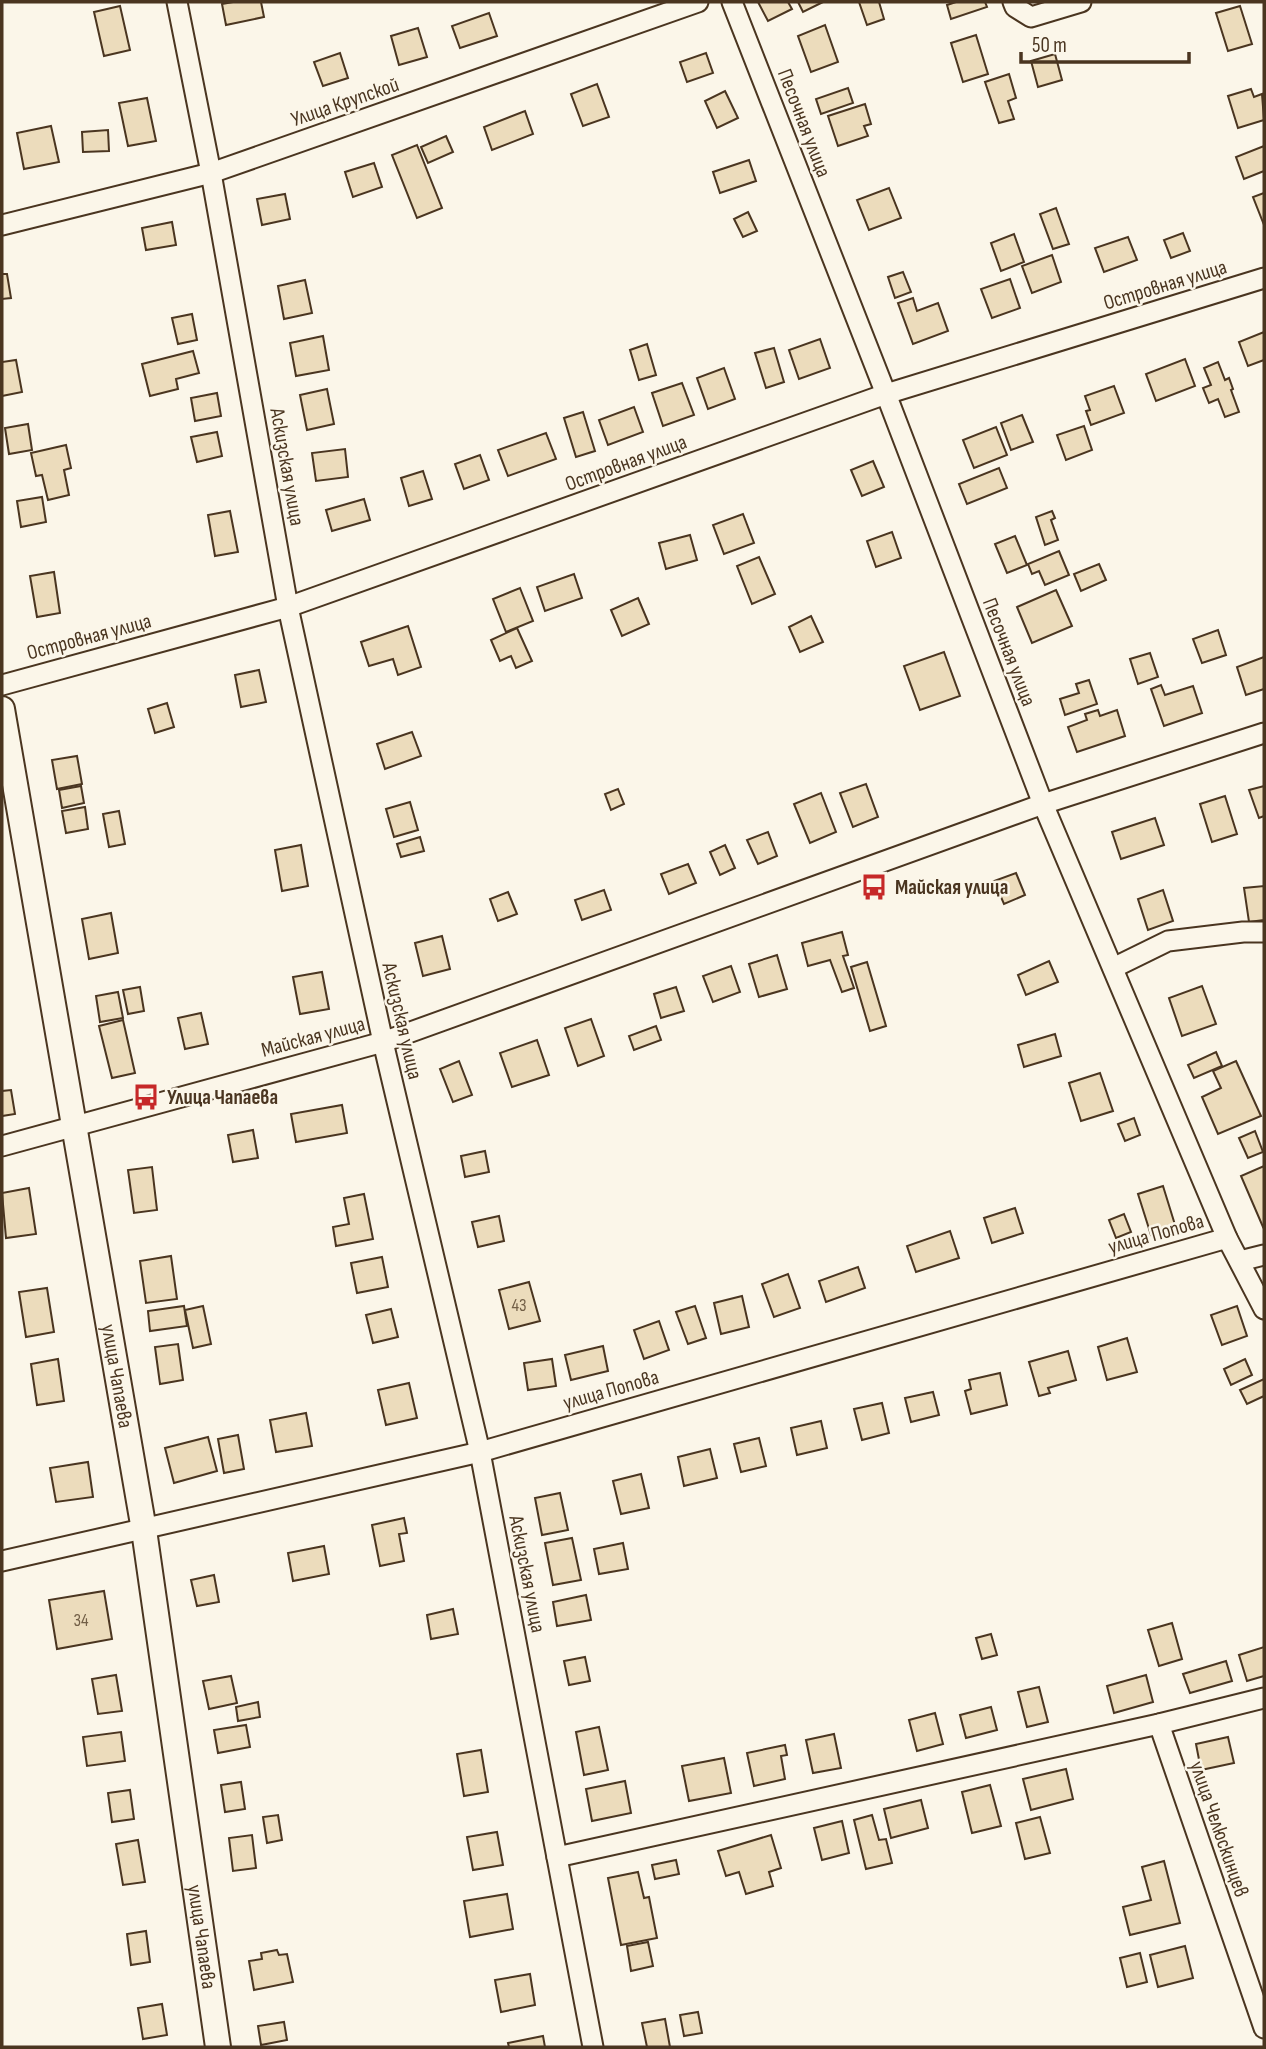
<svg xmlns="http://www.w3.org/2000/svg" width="1266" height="2049" font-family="'Sofia Sans Condensed',sans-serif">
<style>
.building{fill:#ecdcbc;stroke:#4a3520;stroke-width:2}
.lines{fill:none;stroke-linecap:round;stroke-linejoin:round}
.minor-casing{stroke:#4a3520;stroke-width:23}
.tertiary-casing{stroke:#4a3520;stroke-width:28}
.minor{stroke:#fbf6e9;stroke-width:19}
.tertiary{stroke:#fbf6e9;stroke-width:24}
.labels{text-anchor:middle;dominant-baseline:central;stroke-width:5;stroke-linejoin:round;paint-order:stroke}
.number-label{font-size:18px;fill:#725f47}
.street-label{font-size:21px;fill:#4a3520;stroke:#fbf6e9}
.poi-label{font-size:21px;font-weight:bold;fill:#4a3520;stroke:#fbf6e9;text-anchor:start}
</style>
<rect width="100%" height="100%" fill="#fbf6e9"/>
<g class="building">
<path d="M233,2H261L264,17L226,25L222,4Z"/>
<path d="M758,2H788L792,9L768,21Z"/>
<path d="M798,2H823L803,12Z"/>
<path d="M859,2H879L884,19L867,25Z"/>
<path d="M956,2H985L987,7L951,19L947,5Z"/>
<path d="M120,6L130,50L104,56L94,12Z"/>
<path d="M1240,6L1252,44L1228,51L1216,13Z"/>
<path d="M489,13L497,36L460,48L452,26Z"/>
<path d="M825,25L838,62L811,72L798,36Z"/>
<path d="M418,28L427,57L399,65L391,36Z"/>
<path d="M976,35L988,74L963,82L951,43Z"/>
<path d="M340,53L348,78L323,86L314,62Z"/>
<path d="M706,53L713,73L687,82L680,62Z"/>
<path d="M1055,54L1062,80L1038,87L1031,61Z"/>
<path d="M1009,74L1016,98L1008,101L1014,119L999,123L985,82Z"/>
<path d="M597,84L609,117L583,126L571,94Z"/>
<path d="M848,88L853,103L821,114L816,99Z"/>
<path d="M1251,89L1254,97L1262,94L1264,120L1238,128L1228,96Z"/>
<path d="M725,91L738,118L717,128L705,101Z"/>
<path d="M147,98L156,141L128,146L119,103Z"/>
<path d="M865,104L871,124L864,126L868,136L838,146L828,116Z"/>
<path d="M525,111L533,134L492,150L484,127Z"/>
<path d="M51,126L59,162L24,169L17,133Z"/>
<path d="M108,130L109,151L83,152L82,132Z"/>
<path d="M446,136L453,152L428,163L421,147Z"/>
<path d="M417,145L442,208L417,218L392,155Z"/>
<path d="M1264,146V171L1244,179L1236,157Z"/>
<path d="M749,160L756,181L720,193L713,172Z"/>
<path d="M374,163L382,187L353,197L345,172Z"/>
<path d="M889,188L901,218L869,230L857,200Z"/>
<path d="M1264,193V225L1253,197Z"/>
<path d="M285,194L290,219L262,225L257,199Z"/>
<path d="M1056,208L1069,244L1053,249L1040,214Z"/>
<path d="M748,212L757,231L743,237L734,219Z"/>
<path d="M172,222L176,245L146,250L142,228Z"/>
<path d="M1183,233L1190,251L1171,258L1164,240Z"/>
<path d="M1014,234L1024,262L1001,271L991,243Z"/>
<path d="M1128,237L1137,260L1104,272L1095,248Z"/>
<path d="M1052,255L1061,282L1032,293L1022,266Z"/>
<path d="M903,272L911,292L895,298L888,277Z"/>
<path d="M2,274H7L11,298L2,299Z"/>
<path d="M1010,279L1020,308L992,318L981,289Z"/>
<path d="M305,280L312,313L284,319L278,286Z"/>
<path d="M913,298L917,311L938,303L948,331L913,344L898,303Z"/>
<path d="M192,314L197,340L178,344L172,318Z"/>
<path d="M1264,332V360L1248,366L1239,342Z"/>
<path d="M323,336L329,370L296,376L290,343Z"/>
<path d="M820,339L830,368L799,379L789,350Z"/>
<path d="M647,344L656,375L639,380L630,350Z"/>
<path d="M774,348L784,382L766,388L755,353Z"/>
<path d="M193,351L199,373L176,379L178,389L150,396L142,364Z"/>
<path d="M1185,359L1195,386L1156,401L1146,374Z"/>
<path d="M16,360L22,392L2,396V362Z"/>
<path d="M1218,362L1225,380L1229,378L1233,389L1231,390L1239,412L1225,417L1218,399L1209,403L1203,388L1211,385L1204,368Z"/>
<path d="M724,368L735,399L708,409L697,378Z"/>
<path d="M682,383L694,415L663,426L652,393Z"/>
<path d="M1114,386L1124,413L1091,425L1086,411L1090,410L1085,396Z"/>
<path d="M327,389L334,424L307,430L300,395Z"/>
<path d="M217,393L221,416L195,421L191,398Z"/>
<path d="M634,407L643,432L608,445L599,420Z"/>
<path d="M583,412L595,451L576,457L564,418Z"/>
<path d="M1022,415L1033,442L1011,450L1001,423Z"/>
<path d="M28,424L32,450L9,454L5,428Z"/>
<path d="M1084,426L1092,450L1066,460L1057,435Z"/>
<path d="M996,427L1007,455L974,468L963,440Z"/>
<path d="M217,432L222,456L197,462L191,437Z"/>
<path d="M546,433L556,459L508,476L498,450Z"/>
<path d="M66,445L71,468L64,470L69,495L48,500L42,475L36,476L31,453Z"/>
<path d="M345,449L348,477L316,481L312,453Z"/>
<path d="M480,455L489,480L464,489L455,464Z"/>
<path d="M873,461L884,487L862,496L851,470Z"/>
<path d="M999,468L1007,488L967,504L959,484Z"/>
<path d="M423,471L432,499L409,506L401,478Z"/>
<path d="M42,497L46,522L21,527L17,501Z"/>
<path d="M364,499L370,520L332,531L326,510Z"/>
<path d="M230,511L238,552L215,556L208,515Z"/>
<path d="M1052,511L1055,518L1051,520L1058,540L1045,545L1036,517Z"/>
<path d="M743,514L754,543L724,554L713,525Z"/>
<path d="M892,532L901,558L876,567L867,541Z"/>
<path d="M690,535L697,560L666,569L659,543Z"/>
<path d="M1015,536L1027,565L1007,573L995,544Z"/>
<path d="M1059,551L1069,575L1045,585L1039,571L1032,574L1028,564Z"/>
<path d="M759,557L775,594L752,604L737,566Z"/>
<path d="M1099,564L1106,580L1081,591L1074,574Z"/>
<path d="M54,572L60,613L37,617L30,576Z"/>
<path d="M574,574L582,598L545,611L537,587Z"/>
<path d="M520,588L533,621L506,632L493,599Z"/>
<path d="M1056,590L1072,626L1032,643L1017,607Z"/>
<path d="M638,598L649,624L622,636L611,610Z"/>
<path d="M811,616L823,642L800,652L789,627Z"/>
<path d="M408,626L421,667L398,675L393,659L369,666L361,642Z"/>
<path d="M517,628L532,661L516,668L511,656L500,661L491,640Z"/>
<path d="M1218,630L1226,655L1202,663L1193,639Z"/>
<path d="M944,652L960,696L920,710L904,666Z"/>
<path d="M1150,653L1158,677L1138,684L1130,659Z"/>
<path d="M1264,657V689L1246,695L1237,667Z"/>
<path d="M259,670L266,702L241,707L235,675Z"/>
<path d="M1089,680L1097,704L1065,715L1060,699L1079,693L1076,684Z"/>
<path d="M1161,685L1165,695L1193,686L1202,713L1164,726L1151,689Z"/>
<path d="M167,703L174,727L155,733L148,709Z"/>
<path d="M1098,710L1100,716L1117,710L1125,736L1077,752L1068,727L1087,720L1085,714Z"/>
<path d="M412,732L421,756L385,769L377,744Z"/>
<path d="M77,756L82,784L57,789L52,760Z"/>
<path d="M866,784L878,817L853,827L840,793Z"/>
<path d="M81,786L84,803L62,808L59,790Z"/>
<path d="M1264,786V816L1259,818L1249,790Z"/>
<path d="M618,789L624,804L611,810L605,794Z"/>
<path d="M821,793L836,832L810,843L794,804Z"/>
<path d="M1225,796L1237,834L1212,842L1200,804Z"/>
<path d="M410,802L418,830L394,837L386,809Z"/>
<path d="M85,807L88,829L66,833L62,811Z"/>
<path d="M119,811L125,844L109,847L103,814Z"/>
<path d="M1155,818L1164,845L1121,859L1112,832Z"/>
<path d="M768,832L777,856L758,864L747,840Z"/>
<path d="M420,837L424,851L401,857L397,844Z"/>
<path d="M301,845L308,886L282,891L275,850Z"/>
<path d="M725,845L735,868L720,875L710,852Z"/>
<path d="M688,864L696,883L669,894L661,874Z"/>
<path d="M1016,873L1025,895L1004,904L994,881Z"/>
<path d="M1264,886V920L1249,922L1244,888Z"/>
<path d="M604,890L611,910L582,920L575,900Z"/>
<path d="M1163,890L1173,921L1148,930L1138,899Z"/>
<path d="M508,892L517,914L498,921L490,899Z"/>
<path d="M111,913L118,953L89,959L82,919Z"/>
<path d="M842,932L848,955L843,956L854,988L842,992L830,960L808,966L802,943Z"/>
<path d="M442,936L450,969L423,976L415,943Z"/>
<path d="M777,955L787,989L759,997L749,964Z"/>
<path d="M1049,961L1058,982L1026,995L1018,975Z"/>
<path d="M867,962L886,1026L870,1031L851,967Z"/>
<path d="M731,966L740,992L713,1002L703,976Z"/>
<path d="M322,972L329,1009L300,1014L293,977Z"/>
<path d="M1202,986L1216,1024L1182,1036L1169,998Z"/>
<path d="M140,987L144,1011L128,1014L123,990Z"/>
<path d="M676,987L684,1011L661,1018L654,994Z"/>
<path d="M118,992L123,1018L100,1022L96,996Z"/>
<path d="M201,1013L208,1044L185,1049L178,1018Z"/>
<path d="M591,1019L604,1056L578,1066L565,1028Z"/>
<path d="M123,1020L135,1073L112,1078L99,1026Z"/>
<path d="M656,1026L661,1040L634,1050L629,1036Z"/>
<path d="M1055,1034L1061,1056L1024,1067L1018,1045Z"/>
<path d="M537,1040L549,1075L512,1087L500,1053Z"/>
<path d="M1216,1052L1222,1066L1194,1078L1188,1065Z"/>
<path d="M459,1061L472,1095L453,1102L440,1069Z"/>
<path d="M1236,1061L1261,1116L1218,1134L1202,1097L1221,1088L1213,1071Z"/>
<path d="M1100,1073L1113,1111L1081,1121L1069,1083Z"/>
<path d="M11,1090L15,1114L2,1116V1091Z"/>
<path d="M342,1105L347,1133L296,1142L291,1114Z"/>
<path d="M1134,1118L1140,1135L1125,1141L1118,1124Z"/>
<path d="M253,1130L258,1158L233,1162L228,1135Z"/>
<path d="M1255,1131L1263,1152L1248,1158L1239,1138Z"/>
<path d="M485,1151L489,1172L465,1177L461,1156Z"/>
<path d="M1264,1166V1226L1263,1227L1241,1176Z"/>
<path d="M152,1167L157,1210L134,1213L128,1170Z"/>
<path d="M1163,1186L1176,1228L1151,1235L1138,1194Z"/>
<path d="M29,1188L36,1234L6,1238L2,1193Z"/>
<path d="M364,1194L373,1239L336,1246L333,1227L349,1224L344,1198Z"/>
<path d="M1015,1208L1023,1233L992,1243L984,1218Z"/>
<path d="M1124,1214L1131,1232L1116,1238L1109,1220Z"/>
<path d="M499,1216L504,1241L478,1247L472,1222Z"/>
<path d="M950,1231L959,1258L916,1272L907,1246Z"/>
<path d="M171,1256L177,1299L146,1303L140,1261Z"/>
<path d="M382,1257L388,1287L357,1293L351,1263Z"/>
<path d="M858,1267L865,1288L826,1302L819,1281Z"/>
<path d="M788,1274L800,1308L774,1317L762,1284Z"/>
<path d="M529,1282L540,1321L509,1329L499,1290Z"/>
<path d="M47,1288L54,1332L26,1337L19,1292Z"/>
<path d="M742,1296L749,1327L721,1334L714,1303Z"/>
<path d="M184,1306L187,1326L150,1331L148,1311Z"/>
<path d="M203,1306L211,1344L193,1348L185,1310Z"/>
<path d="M695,1306L706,1338L688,1344L676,1312Z"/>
<path d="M1237,1306L1247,1336L1222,1345L1211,1315Z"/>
<path d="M391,1309L398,1337L373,1343L366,1315Z"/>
<path d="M659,1321L669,1350L644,1359L634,1330Z"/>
<path d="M1127,1338L1137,1372L1107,1380L1098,1347Z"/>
<path d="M178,1344L183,1380L160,1384L155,1347Z"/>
<path d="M603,1346L608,1371L571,1380L565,1355Z"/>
<path d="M1068,1351L1076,1380L1048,1388L1050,1393L1039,1396L1029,1362Z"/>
<path d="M58,1359L64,1401L37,1405L31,1364Z"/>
<path d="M552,1359L556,1386L528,1390L524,1363Z"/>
<path d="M1245,1359L1252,1375L1231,1385L1224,1369Z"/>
<path d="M1000,1373L1007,1405L971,1414L965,1391L971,1389L969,1380Z"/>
<path d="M1264,1379V1396L1247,1404L1240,1390Z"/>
<path d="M409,1383L417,1418L386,1425L378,1390Z"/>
<path d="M933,1392L939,1415L911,1422L905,1398Z"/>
<path d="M882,1403L889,1433L862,1440L854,1409Z"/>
<path d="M306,1413L312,1446L276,1452L270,1420Z"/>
<path d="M821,1421L827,1448L797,1455L791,1428Z"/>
<path d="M238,1435L244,1469L224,1473L218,1439Z"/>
<path d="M208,1437L217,1471L174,1483L165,1448Z"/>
<path d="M759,1438L766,1466L741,1472L734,1444Z"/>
<path d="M710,1449L717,1478L684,1486L678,1457Z"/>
<path d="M88,1462L93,1497L56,1502L50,1468Z"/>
<path d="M641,1474L649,1508L621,1514L613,1481Z"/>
<path d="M560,1493L568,1530L542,1535L535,1498Z"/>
<path d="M404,1518L407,1533L399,1534L404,1561L380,1566L372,1525Z"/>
<path d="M572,1538L581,1580L553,1585L545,1543Z"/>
<path d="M623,1543L628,1569L599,1574L594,1549Z"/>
<path d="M324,1546L329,1574L293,1581L288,1553Z"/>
<path d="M214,1575L219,1602L197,1606L191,1580Z"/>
<path d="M104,1591L112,1639L57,1649L49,1600Z"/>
<path d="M586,1595L591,1620L557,1626L553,1602Z"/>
<path d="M453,1609L458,1634L431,1639L427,1615Z"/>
<path d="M1172,1623L1182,1659L1159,1666L1148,1630Z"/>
<path d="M991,1634L997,1655L982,1659L976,1638Z"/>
<path d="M1264,1647V1676L1247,1681L1239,1655Z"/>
<path d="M585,1657L590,1681L569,1685L564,1661Z"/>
<path d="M1226,1661L1232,1681L1190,1693L1183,1674Z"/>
<path d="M116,1675L122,1711L98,1714L92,1679Z"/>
<path d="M1146,1675L1153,1702L1114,1713L1107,1686Z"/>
<path d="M231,1676L237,1703L209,1709L203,1681Z"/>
<path d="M1039,1687L1048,1722L1027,1727L1018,1692Z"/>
<path d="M258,1702L260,1717L238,1721L236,1707Z"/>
<path d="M991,1707L997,1730L966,1738L960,1715Z"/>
<path d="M935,1713L943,1744L917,1751L909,1720Z"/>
<path d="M246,1725L250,1747L218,1753L214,1730Z"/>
<path d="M599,1727L608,1770L584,1775L576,1732Z"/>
<path d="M121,1732L125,1761L87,1766L83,1737Z"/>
<path d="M834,1734L841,1768L813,1773L806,1740Z"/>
<path d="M1228,1737L1234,1763L1201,1770L1196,1744Z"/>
<path d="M785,1745L787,1755L781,1756L785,1779L754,1786L747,1753Z"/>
<path d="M481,1750L488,1792L464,1796L457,1754Z"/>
<path d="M724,1758L731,1793L689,1801L682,1766Z"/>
<path d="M1066,1769L1073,1799L1031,1810L1023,1779Z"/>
<path d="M625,1781L631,1813L592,1821L586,1789Z"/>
<path d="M241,1782L245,1809L225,1812L221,1785Z"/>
<path d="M990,1785L1001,1826L972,1833L962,1792Z"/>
<path d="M130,1790L134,1819L112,1822L108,1793Z"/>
<path d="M921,1800L928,1828L891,1838L884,1809Z"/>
<path d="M278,1815L282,1840L267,1843L263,1817Z"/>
<path d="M872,1815L879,1840L886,1839L892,1863L866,1869L854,1820Z"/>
<path d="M1040,1817L1050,1853L1025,1859L1016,1823Z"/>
<path d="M842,1821L849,1853L822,1860L814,1828Z"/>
<path d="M497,1832L503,1865L473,1870L467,1837Z"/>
<path d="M252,1835L256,1868L233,1871L229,1838Z"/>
<path d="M771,1835L781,1868L769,1872L773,1886L746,1894L739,1872L726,1876L718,1851Z"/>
<path d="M138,1840L145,1882L123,1885L116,1844Z"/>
<path d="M676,1860L679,1874L655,1879L652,1865Z"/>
<path d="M1164,1861L1180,1923L1130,1935L1123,1907L1151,1900L1142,1867Z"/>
<path d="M638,1872L644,1898L649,1897L657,1938L621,1945L608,1878Z"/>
<path d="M507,1894L513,1929L470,1937L464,1901Z"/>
<path d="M146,1931L150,1962L131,1965L127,1934Z"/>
<path d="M648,1942L653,1966L631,1971L627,1946Z"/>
<path d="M1185,1946L1193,1978L1158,1987L1150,1955Z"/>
<path d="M277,1950L279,1955L287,1954L293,1982L254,1990L249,1961L262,1959L261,1953Z"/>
<path d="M1140,1953L1147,1982L1127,1987L1120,1958Z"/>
<path d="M530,1974L535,2005L501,2012L495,1980Z"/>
<path d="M162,2004L167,2035L143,2039L138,2008Z"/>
<path d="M698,2012L702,2033L684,2036L680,2015Z"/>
<path d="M665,2019L670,2047H647L642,2023Z"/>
<path d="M284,2022L287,2040L261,2045L258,2026Z"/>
<path d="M543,2036L545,2047H509L508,2043Z"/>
</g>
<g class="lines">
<g class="minor-casing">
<g id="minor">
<path d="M177,2L211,173L288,607L383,1042L480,1452L593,2047"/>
<path d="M732,2L886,394L1043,804L1227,1238L1264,1309"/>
<path d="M1013,2L1015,7L1031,17L1081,2"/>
<path d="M2,225L211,173L698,2"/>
<path d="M2,685L288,607L886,394L1264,278"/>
<path d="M1113,968L1168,941L1243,932H1264"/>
<path d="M2,1146L383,1042L1043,804L1264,733"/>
<path d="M1240,1261L1264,1255"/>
<path d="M2,1561L480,1452L1227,1238"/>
<path d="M1159,1724L1264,2028"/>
<path d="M557,1857L1159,1724L1264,1698"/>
</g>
</g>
<g class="tertiary-casing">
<g id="tertiary">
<path id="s1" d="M2,709L144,1530L218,2047"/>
</g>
</g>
<use href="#minor" class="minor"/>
<use href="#tertiary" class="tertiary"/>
</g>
<defs>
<g id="bus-bare" transform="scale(2.1)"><path d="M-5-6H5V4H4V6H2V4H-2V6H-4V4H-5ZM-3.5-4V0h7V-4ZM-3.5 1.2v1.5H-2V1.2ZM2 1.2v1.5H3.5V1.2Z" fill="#c62828" stroke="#fbf6e9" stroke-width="2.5" paint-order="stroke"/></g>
</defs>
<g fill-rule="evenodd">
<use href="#bus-bare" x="874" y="887"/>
<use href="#bus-bare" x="146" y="1097"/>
</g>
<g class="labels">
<g class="number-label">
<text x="519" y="1305">43</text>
<text x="81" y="1620">34</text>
</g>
<g class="street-label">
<text transform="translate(345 102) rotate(-19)">Улица Крупской</text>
<text transform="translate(804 123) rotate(69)">Песочная улица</text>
<text transform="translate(1165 285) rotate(-17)">Островная улица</text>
<text transform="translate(626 463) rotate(-20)">Островная улица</text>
<text transform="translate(287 467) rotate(80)">Аскизская улица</text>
<text transform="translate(89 637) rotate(-15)">Островная улица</text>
<text transform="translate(1009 652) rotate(69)">Песочная улица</text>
<text transform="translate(402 1021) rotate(77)">Аскизская улица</text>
<text transform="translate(313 1037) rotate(-15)">Майская улица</text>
<text transform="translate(1156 1234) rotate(-16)">улица Попова</text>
<text stroke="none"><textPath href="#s1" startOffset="677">улица Чапаева</textPath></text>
<text transform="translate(611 1390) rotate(-16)">улица Попова</text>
<text transform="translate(527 1574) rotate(79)">Аскизская улица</text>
<text transform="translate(1219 1829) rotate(71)">улица Челюскинцев</text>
<text stroke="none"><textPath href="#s1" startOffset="1244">улица Чапаева</textPath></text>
</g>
<g class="poi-label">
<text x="895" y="887">Майская улица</text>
<text x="167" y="1097">Улица Чапаева</text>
</g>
</g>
<rect width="1266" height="2049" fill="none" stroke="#4a3520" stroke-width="7"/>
<path d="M1021 52v10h168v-10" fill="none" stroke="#4a3520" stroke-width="3.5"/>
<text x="1032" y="52" font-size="21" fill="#4a3520" stroke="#fbf6e9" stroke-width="5" paint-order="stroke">50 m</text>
</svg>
